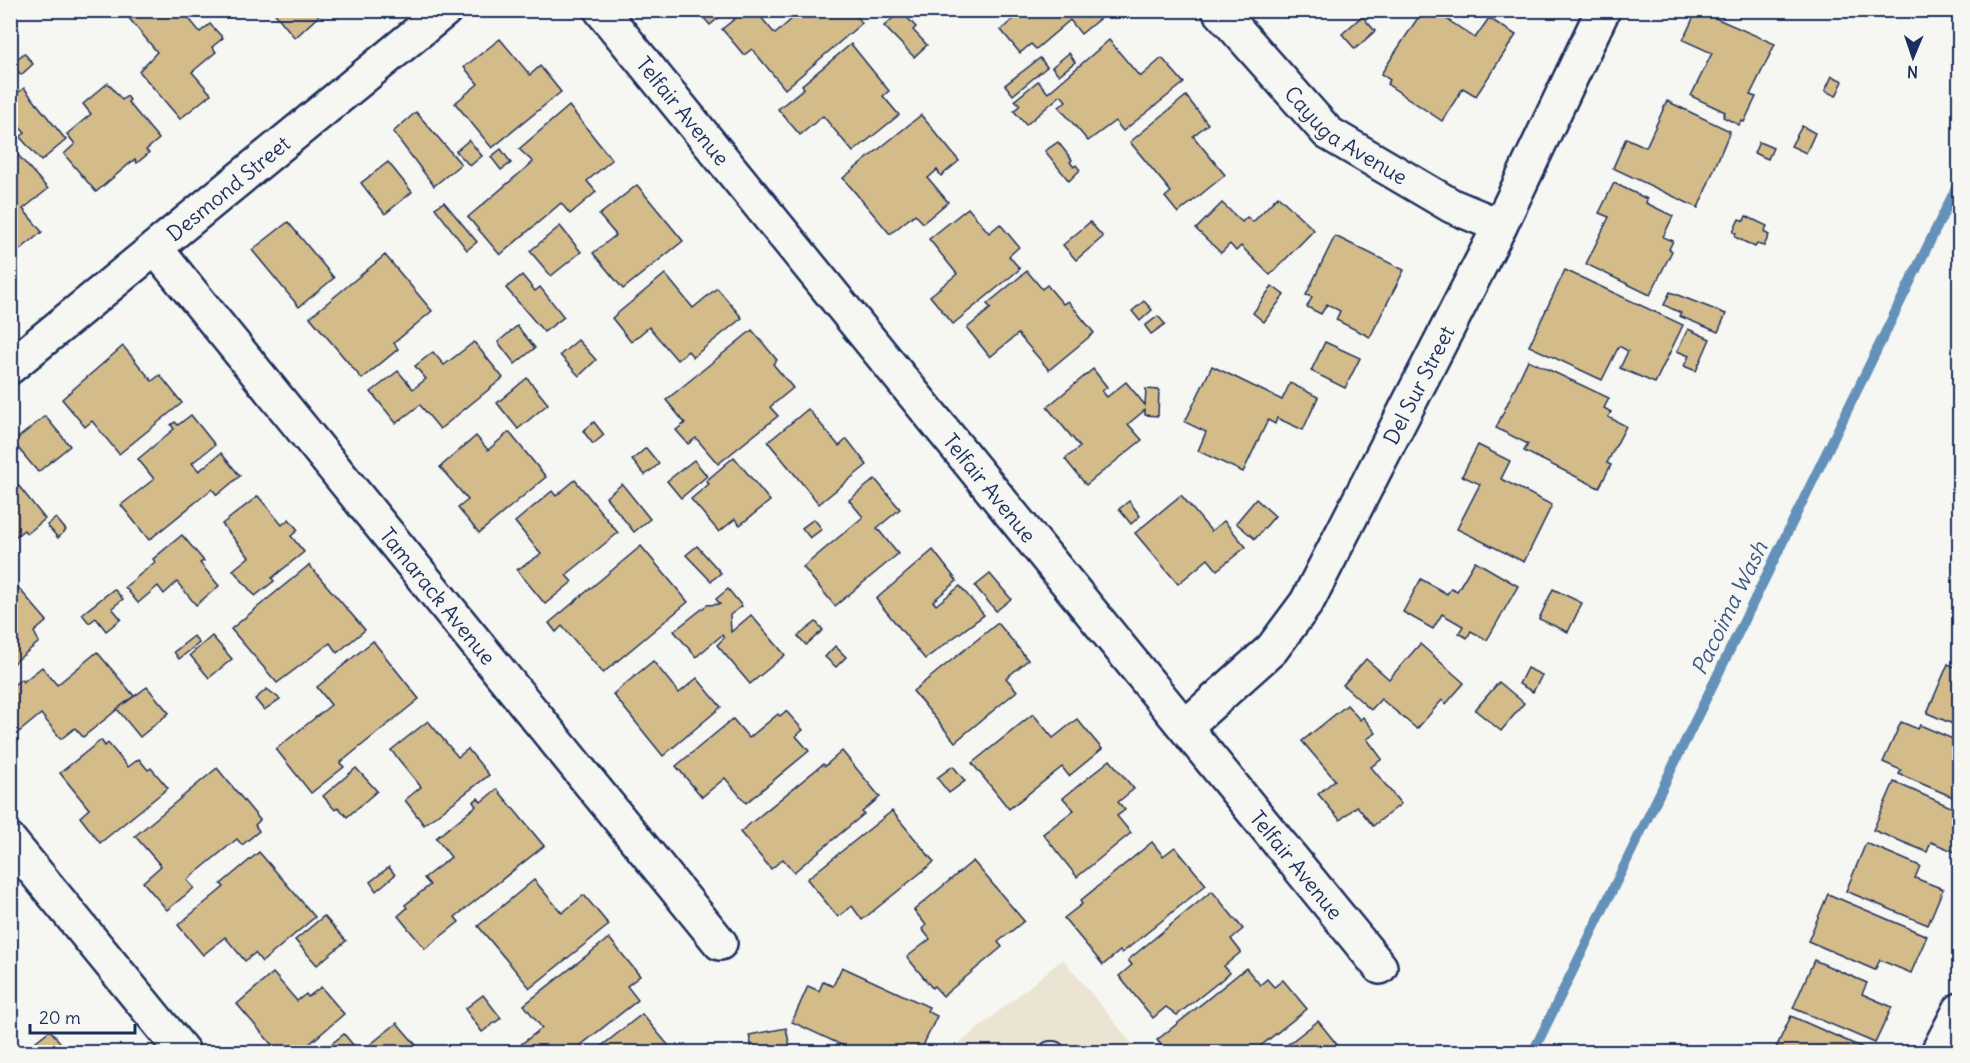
<svg xmlns="http://www.w3.org/2000/svg" width="1970" height="1063" font-family="Delius,sans-serif">
<style>
.built{fill:#ece4d3}
.lines{fill:none;stroke-linecap:round;stroke-linejoin:round}
.stream{stroke:#6491b9;stroke-width:10}
.building{fill:#d3bb8a;stroke:#1b2f5e;stroke-width:1.5}
.service-casing{stroke:#1b2f5e;stroke-width:24}
.minor-casing{stroke:#1b2f5e;stroke-width:38}
.service{stroke:#f6f6f2;stroke-width:20}
.minor{stroke:#f6f6f2;stroke-width:33}
.labels{text-anchor:middle;dominant-baseline:central;stroke-width:6;stroke-linejoin:round;paint-order:stroke}
.street-label{font-size:21px;fill:#1b2f5e;stroke:#f6f6f2}
.water-label{font-size:22px;font-style:italic;fill:#3a5884;stroke:#f6f6f2}
</style>
<rect width="100%" height="100%" fill="#f6f6f2"/>
<filter id="ink" filterUnits="userSpaceOnUse"><feTurbulence type="fractalNoise" baseFrequency=".0167" numOctaves="2"/><feDisplacementMap in="SourceGraphic" scale="12" xChannelSelector="R" yChannelSelector="G"/><feConvolveMatrix kernelMatrix="1 2 1 2 8 2 1 2 1" color-interpolation-filters="sRGB"/></filter>
<g filter="url(#ink)">
<path class="built" d="M1063,959L1139,1052H949Z"/>
<g class="lines">
<path class="stream" d="M1533,1052L1960,180"/>
</g>
<g class="building">
<path d="M137,10H182L200,32L210,24L223,38L212,47L216,52L192,72L211,94L180,119L139,71L157,52L128,17Z"/>
<path d="M272,10H325L295,38Z"/>
<path d="M697,10H728L710,25Z"/>
<path d="M746,10H755L775,34L802,10H851L862,23L785,89L752,49L744,55L722,29Z"/>
<path d="M1004,10H1110L1081,34L1070,20L1036,49L1031,44L1020,53L1001,30L1012,20Z"/>
<path d="M1423,10H1433L1475,38L1489,18L1516,35L1476,96L1463,88L1442,121L1387,84L1390,80L1381,74Z"/>
<path d="M1697,10L1775,44L1750,95L1756,97L1744,122L1741,121L1739,125L1723,117L1725,112L1691,96L1712,53L1683,40Z"/>
<path d="M901,11L916,27L913,30L927,45L914,57L884,26Z"/>
<path d="M1362,16L1375,31L1355,49L1342,34Z"/>
<path d="M500,39L530,75L540,66L561,92L492,148L455,103L478,84L464,67Z"/>
<path d="M1109,40L1140,77L1162,58L1184,83L1123,131L1115,121L1088,141L1059,107L1066,101L1061,95L1026,125L1014,111L1020,105L1015,100L1038,81L1048,93Z"/>
<path d="M851,44L889,91L883,96L899,115L853,152L823,116L800,135L778,109L804,88L802,85Z"/>
<path d="M24,53L33,64L21,75L12,64Z"/>
<path d="M1069,53L1075,62L1059,75L1052,67Z"/>
<path d="M1040,58L1047,67L1013,95L1005,85Z"/>
<path d="M1832,76L1843,81L1836,96L1825,91Z"/>
<path d="M108,83L122,100L127,96L130,100L128,102L159,139L146,150L149,153L137,163L135,159L96,192L64,154L75,144L67,134L91,114L83,104Z"/>
<path d="M24,88L66,140L41,161L20,137L25,133L10,117V99Z"/>
<path d="M1186,96L1208,124L1193,136L1225,175L1178,213L1165,197L1171,192L1130,142Z"/>
<path d="M1667,101L1730,131L1698,208L1613,168L1626,138L1646,147Z"/>
<path d="M569,106L612,160L587,181L596,192L570,214L561,203L500,255L468,217L533,162L519,149Z"/>
<path d="M416,112L461,164L434,186L393,132Z"/>
<path d="M921,115L959,161L941,176L937,170L928,178L948,202L923,223L915,214L890,234L843,178Z"/>
<path d="M1802,126L1815,133L1806,153L1791,146Z"/>
<path d="M469,140L482,156L470,166L456,151Z"/>
<path d="M1058,142L1072,160L1070,162L1074,167L1076,165L1080,170L1069,181L1045,151Z"/>
<path d="M1759,142L1773,148L1768,159L1754,153Z"/>
<path d="M10,146L48,189L23,209L42,232L11,257Z"/>
<path d="M501,149L511,163L501,170L491,157Z"/>
<path d="M388,162L412,192L385,214L361,183Z"/>
<path d="M1614,183L1647,199L1646,203L1673,216L1663,237L1673,241L1669,249L1672,251L1650,295L1586,264L1609,217L1599,213Z"/>
<path d="M637,185L683,241L623,289L593,253L616,235L599,215Z"/>
<path d="M1278,196L1314,230L1270,275L1241,246L1236,251L1230,244L1221,253L1196,229L1222,203L1242,222L1247,217L1253,222Z"/>
<path d="M444,202L477,242L467,250L435,208Z"/>
<path d="M968,208L989,233L1000,224L1019,247L1009,256L1020,269L953,324L930,296L957,274L929,239Z"/>
<path d="M1746,216L1767,226L1764,232L1769,235L1764,246L1757,244L1755,247L1735,237L1736,233L1733,232L1739,219L1744,221Z"/>
<path d="M288,222L334,278L299,307L252,250Z"/>
<path d="M1090,222L1103,237L1076,260L1063,245Z"/>
<path d="M560,226L581,252L551,276L530,251Z"/>
<path d="M1335,236L1404,270L1370,337L1336,320L1340,311L1327,304L1321,314L1307,307L1312,297L1306,295Z"/>
<path d="M385,255L432,311L394,343L398,349L362,379L310,317Z"/>
<path d="M1565,270L1683,325L1655,383L1620,368L1628,351L1619,346L1602,380L1529,346Z"/>
<path d="M1027,271L1042,289L1047,285L1063,304L1068,301L1094,333L1049,370L1018,334L990,357L967,328L991,308L987,304Z"/>
<path d="M665,274L693,308L717,288L742,318L693,357L688,351L677,360L649,327L631,342L612,318Z"/>
<path d="M522,275L535,291L540,287L564,317L544,332L506,288Z"/>
<path d="M1272,286L1284,295L1264,322L1253,313Z"/>
<path d="M1670,292L1726,314L1718,332L1679,316L1681,313L1664,305Z"/>
<path d="M1144,301L1152,310L1140,321L1132,311Z"/>
<path d="M1158,316L1165,324L1151,334L1145,326Z"/>
<path d="M517,326L535,348L515,364L498,342Z"/>
<path d="M1688,329L1710,339L1696,371L1684,366L1689,356L1677,351Z"/>
<path d="M752,330L777,360L773,364L793,388L770,407L778,416L718,464L696,438L688,444L676,430L685,423L666,400Z"/>
<path d="M578,340L596,360L579,376L560,355Z"/>
<path d="M474,342L503,378L440,429L420,405L396,423L371,392L398,371L413,389L426,379L415,366L433,352L444,365Z"/>
<path d="M1325,342L1360,358L1345,388L1311,371Z"/>
<path d="M123,346L152,381L160,375L182,403L119,454L92,421L85,427L62,399Z"/>
<path d="M1528,360L1609,398L1604,408L1611,412L1608,417L1626,426L1607,463L1611,465L1599,488L1524,451L1528,444L1496,428Z"/>
<path d="M1212,366L1282,400L1290,383L1318,397L1303,430L1277,418L1275,424L1268,420L1243,472L1198,451L1206,432L1185,422Z"/>
<path d="M1093,369L1107,387L1102,391L1107,397L1126,382L1145,405L1146,389L1159,390L1158,416L1145,415V410L1128,424L1142,440L1086,485L1065,459L1080,447L1047,407Z"/>
<path d="M527,378L548,404L518,429L497,403Z"/>
<path d="M808,409L839,446L847,439L867,465L819,504L768,442Z"/>
<path d="M191,415L215,445L192,463L199,471L221,453L240,476L217,495L212,489L149,540L121,505L154,479L138,459L174,429L171,425L175,422L178,425Z"/>
<path d="M45,416L70,446L38,472L13,442Z"/>
<path d="M594,422L604,435L593,444L583,431Z"/>
<path d="M509,432L546,477L479,533L458,508L468,500L440,467L476,436L488,450Z"/>
<path d="M1478,445L1510,461L1501,479L1552,505L1524,562L1457,529L1480,484L1462,476Z"/>
<path d="M646,448L659,464L645,475L632,460Z"/>
<path d="M734,457L770,501L740,525L735,519L719,532L691,499L709,484L706,481Z"/>
<path d="M694,460L707,476L681,498L667,481Z"/>
<path d="M875,479L900,509L877,528L898,554L835,606L803,567L863,517L849,500Z"/>
<path d="M575,480L618,533L566,575L572,582L545,604L517,570L541,554L515,522L552,491L556,496Z"/>
<path d="M622,484L650,519L634,532L606,497Z"/>
<path d="M18,485L45,519L27,534L24,530L16,536L10,530V491Z"/>
<path d="M1181,495L1211,531L1224,521L1246,547L1217,570L1208,559L1178,584L1135,533Z"/>
<path d="M258,496L282,525L289,519L298,530L291,536L304,552L272,578L274,581L255,596L233,570L249,557L222,524Z"/>
<path d="M1256,499L1275,516L1255,539L1236,523Z"/>
<path d="M1129,501L1140,516L1131,524L1119,509Z"/>
<path d="M56,518L66,530L58,538L47,525Z"/>
<path d="M814,519L822,529L810,538L802,528Z"/>
<path d="M182,535L204,561L200,563L219,586L196,605L177,582L164,594L158,586L138,603L125,587L155,562L153,559Z"/>
<path d="M641,546L688,602L603,673L562,626L556,632L549,623Z"/>
<path d="M697,546L721,573L711,581L686,555Z"/>
<path d="M933,550L957,581L933,601L936,605L960,586L984,615L925,659L876,599Z"/>
<path d="M1475,561L1518,586L1487,640L1471,631L1467,638L1459,633L1463,626L1442,614L1433,629L1403,612L1421,579L1447,594L1451,588L1457,591Z"/>
<path d="M309,565L365,630L337,653L330,643L277,683L231,629Z"/>
<path d="M990,574L1011,599L996,611L975,586Z"/>
<path d="M10,578L47,621L34,632L39,642L10,666Z"/>
<path d="M114,589L123,599L112,608L121,619L106,631L96,618L89,623L82,614Z"/>
<path d="M728,589L742,606L730,615L731,632L751,615L785,655L750,684L717,645L724,638L722,635L696,657L674,631L707,605L720,604L716,599Z"/>
<path d="M1553,589L1582,603L1568,632L1539,619Z"/>
<path d="M816,622L823,630L806,645L798,636Z"/>
<path d="M998,623L1028,660L1006,678L1017,691L955,742L913,691Z"/>
<path d="M194,636L199,643L179,659L174,652Z"/>
<path d="M212,636L232,659L209,678L190,655Z"/>
<path d="M373,641L419,699L340,763L344,767L311,793L276,749L331,705L317,687Z"/>
<path d="M1420,644L1464,683L1446,704L1442,700L1417,729L1381,699L1371,710L1343,685L1366,659L1389,679Z"/>
<path d="M835,646L846,657L836,667L825,657Z"/>
<path d="M97,652L134,696L83,737L75,728L61,739L41,714L19,732L10,721V688L21,679L23,682L42,667L57,685Z"/>
<path d="M653,661L679,693L697,678L721,707L663,756L613,694Z"/>
<path d="M1948,664L1960,669V727L1927,713Z"/>
<path d="M1527,668L1542,675L1533,692L1519,684Z"/>
<path d="M1499,682L1524,703L1501,731L1475,710Z"/>
<path d="M147,687L169,713L140,737L117,709Z"/>
<path d="M267,689L280,699L264,710L255,699Z"/>
<path d="M1347,705L1360,720L1363,717L1376,733L1367,739L1382,759L1371,767L1401,804L1373,826L1357,806L1340,820L1318,794L1335,780L1302,741Z"/>
<path d="M786,711L803,730L796,736L809,751L746,803L725,778L702,797L676,766L733,719L749,738L778,714L780,716Z"/>
<path d="M1033,714L1053,738L1077,719L1102,749L1069,776L1062,767L1009,809L972,763Z"/>
<path d="M428,721L458,757L468,749L489,775L424,825L405,800L421,787L391,750Z"/>
<path d="M1901,722L1918,729L1920,725L1960,742V800L1899,774L1901,770L1883,762Z"/>
<path d="M101,740L105,746L108,743L128,767L139,759L148,770L151,768L168,788L100,843L80,817L89,809L60,773Z"/>
<path d="M842,751L880,797L862,812L864,814L794,872L783,859L771,869L740,832L823,764L825,766Z"/>
<path d="M1110,760L1134,789L1118,802L1125,810L1117,816L1131,833L1077,877L1043,834L1074,810L1063,798Z"/>
<path d="M953,766L965,781L949,793L937,778Z"/>
<path d="M217,768L260,820L255,825L259,831L242,845L237,839L187,880L194,888L167,910L143,882L161,866L135,836Z"/>
<path d="M356,768L377,791L347,817L338,807L335,810L323,796Z"/>
<path d="M1894,782L1960,811V854L1931,842L1927,852L1873,830Z"/>
<path d="M497,789L544,846L455,917L459,922L425,949L398,916L407,908L405,905L430,885L424,878L451,857L436,838L476,806L473,802L478,798L481,802Z"/>
<path d="M892,811L934,862L862,920L852,906L838,917L807,879Z"/>
<path d="M1152,842L1163,856L1175,847L1206,885L1122,953L1120,951L1103,965L1064,918L1082,904L1080,901Z"/>
<path d="M1866,843L1920,866L1915,878L1943,889L1928,925L1846,891Z"/>
<path d="M259,852L315,917L262,962L255,953L245,961L225,937L203,955L178,925L224,887L221,884Z"/>
<path d="M973,861L1024,921L998,942L1002,947L943,996L934,986L932,988L907,957L930,939L922,929L926,925L914,910Z"/>
<path d="M389,867L395,875L376,891L370,882Z"/>
<path d="M534,880L562,913L584,895L609,925L530,988L478,926Z"/>
<path d="M1212,891L1243,929L1231,939L1241,952L1224,966L1230,973L1177,1015L1166,1007L1153,1018L1119,976L1132,965L1128,960Z"/>
<path d="M1828,894L1927,936L1911,973L1880,960L1875,970L1808,941Z"/>
<path d="M324,916L346,941L317,965L295,940Z"/>
<path d="M609,938L640,976L627,986L638,1000L572,1052H511L542,1028L524,1005Z"/>
<path d="M1814,960L1867,983L1862,994L1892,1007L1875,1043L1793,1008Z"/>
<path d="M842,967L929,1007L927,1011L937,1016L920,1052H897L888,1049L887,1052H841L844,1046L792,1022L808,986L819,991L823,982L833,986Z"/>
<path d="M1246,968L1260,985L1267,979L1274,987L1283,980L1307,1009L1253,1052H1167L1157,1040Z"/>
<path d="M273,973L297,1001L306,994L308,997L321,987L344,1014L300,1052H278L237,1004Z"/>
<path d="M483,995L501,1018L482,1032L465,1009Z"/>
<path d="M642,1014L674,1052H594Z"/>
<path d="M1791,1016L1872,1052H1774Z"/>
<path d="M1318,1021L1343,1052H1278Z"/>
<path d="M397,1023L422,1052H361Z"/>
<path d="M786,1028L791,1052H742L741,1050L752,1048L749,1035Z"/>
<path d="M50,1030L68,1052H22Z"/>
<path d="M344,1034L359,1052H321Z"/>
</g>
<g class="lines">
<g class="service-casing">
<path id="service" d="M1050,1052H1054"/>
</g>
<g class="minor-casing">
<g id="minor">
<path id="s1" d="M601,10L1380,967"/>
<path id="s2" d="M1219,10L1328,133L1452,206L1500,226"/>
<path id="s3" d="M156,249L720,943"/>
<path id="s4" d="M10,367L445,10"/>
<path id="s5" d="M1186,726L1272,649L1307,602L1500,226L1603,10"/>
<path d="M10,841L183,1052"/>
<path d="M1938,1052L1960,1010"/>
</g>
</g>
<use href="#service" class="service"/>
<use href="#minor" class="minor"/>
</g>
</g>
<g class="labels">
<g class="street-label">
<text stroke="none"><textPath href="#s1" startOffset="130">Telfair Avenue</textPath></text>
<text stroke="none"><textPath href="#s2" startOffset="180">Cayuga Avenue</textPath></text>
<text stroke="none"><textPath href="#s4" startOffset="282">Desmond Street</textPath></text>
<text stroke="none"><textPath href="#s5" startOffset="418">Del Sur Street</textPath></text>
<text stroke="none"><textPath href="#s1" startOffset="616">Telfair Avenue</textPath></text>
<text stroke="none"><textPath href="#s3" startOffset="447">Tamarack Avenue</textPath></text>
<text stroke="none"><textPath href="#s1" startOffset="1102">Telfair Avenue</textPath></text>
</g>
<g class="water-label">
<text transform="translate(1729 608) rotate(-64)">Pacoima Wash</text>
</g>
</g>
<rect width="1970" height="1063" fill="none" stroke="#f6f6f2" stroke-width="36"/>
<rect x="18" y="18" width="1934" height="1027" fill="none" stroke="#1b2f5e" stroke-width="2" filter="url(#ink)"/>
<g transform="translate(1913 57) rotate(182)" stroke="#f6f6f2" stroke-width="4.5" paint-order="stroke">
<path d="M0-4.5L10 22L0 15L-10 22Z" fill="#1b2f5e"/>
<text y="-9" font-size="16" font-weight="bold" text-anchor="middle" fill="#1b2f5e">N</text>
</g>
<path d="M30 1024v9h105v-9" fill="none" stroke="#1b2f5e" stroke-width="3"/>
<text x="39" y="1024" font-size="18" fill="#1b2f5e" stroke="#f6f6f2" stroke-width="4.5" paint-order="stroke">20 m</text>
</svg>
